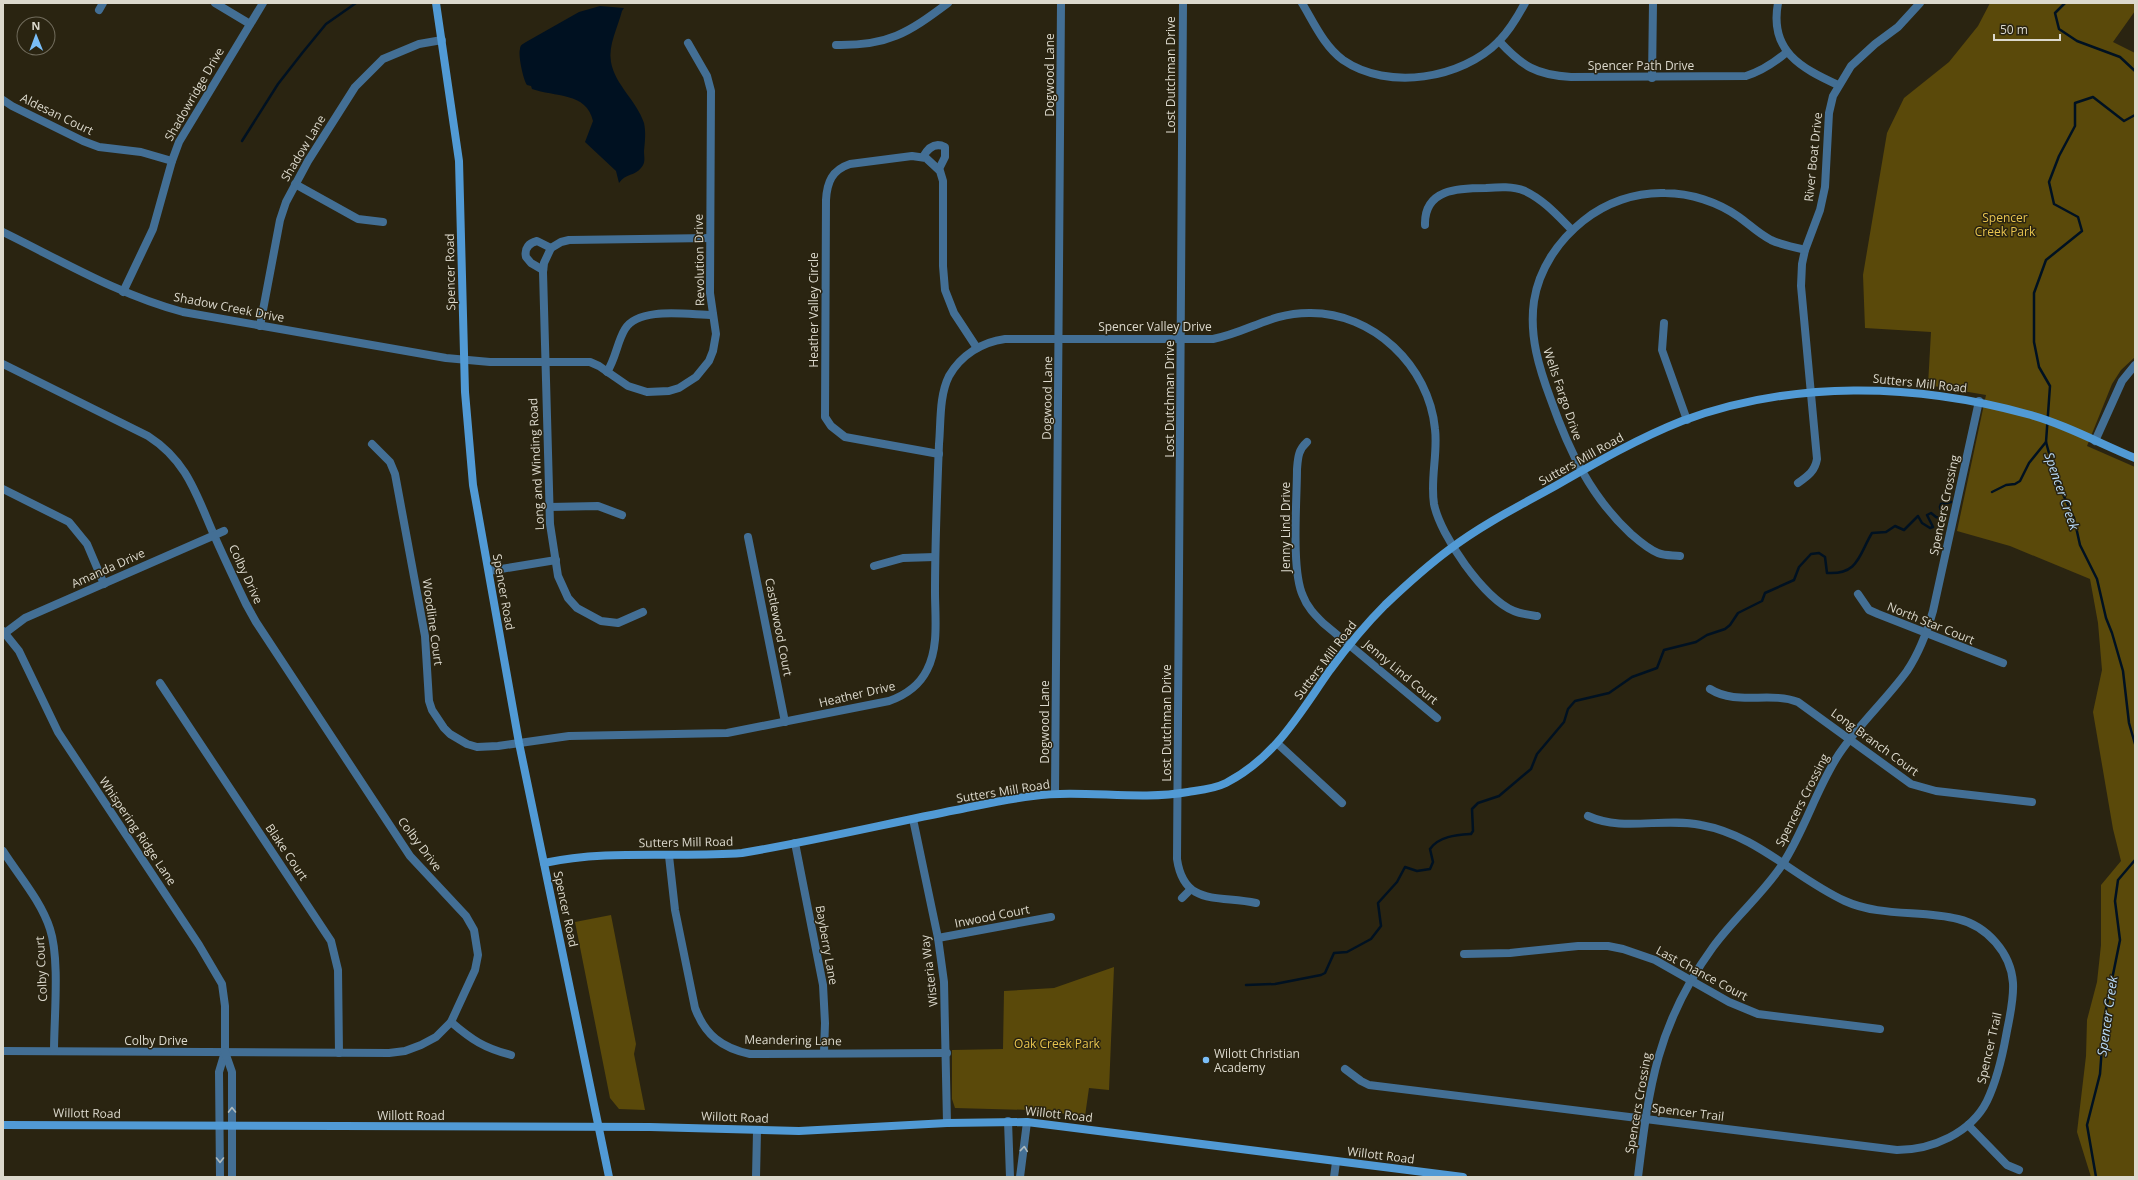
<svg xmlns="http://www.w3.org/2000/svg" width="2138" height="1180" font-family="'Open Sans',sans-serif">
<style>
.green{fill:#5a490a}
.water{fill:#001121}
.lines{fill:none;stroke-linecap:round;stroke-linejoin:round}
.stream{stroke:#001121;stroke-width:2.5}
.street{stroke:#436f95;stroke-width:8}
.secondary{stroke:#519ad5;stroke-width:8}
.oneway{stroke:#aeb9bc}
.poi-dot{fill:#7abef8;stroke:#2a2411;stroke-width:1.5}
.labels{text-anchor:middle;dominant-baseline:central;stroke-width:3;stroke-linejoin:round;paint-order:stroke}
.street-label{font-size:12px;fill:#dcd9cd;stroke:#2a2411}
.park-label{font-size:12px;fill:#e8c44e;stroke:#2a2411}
.poi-label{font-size:12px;fill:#dcd9cd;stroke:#2a2411;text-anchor:start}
.water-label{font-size:13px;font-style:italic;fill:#b9dbfa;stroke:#2a2411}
</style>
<rect width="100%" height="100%" fill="#2a2411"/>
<g class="green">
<path d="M1990,3H2135V11L2113,42L2135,53V357L2121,370L2112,384L2087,446L2135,467V1177H2091L2077,1132L2086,1056L2087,1020L2097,982L2101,945V885L2121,861L2113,829L2093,712L2102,670L2098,623L2090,579L2010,546L1957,531L1986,395L1928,385L1931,332L1865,328L1863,275L1887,133L1904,98L1949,62L1978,26Z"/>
<path d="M611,915L636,1044L634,1054L645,1110L619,1109L610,1098L575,922Z"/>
<path d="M1114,967L1109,1090L1089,1088L1085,1116L1031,1110L955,1108L952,1099V1050L1003,1049L1004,991L1054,988Z"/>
</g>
<path class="water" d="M600,6L624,8L622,11C618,27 608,45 611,62C615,85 637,101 644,123C646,132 645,142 644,151C644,157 646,163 641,168C635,176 626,173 619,183L616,171L585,142L593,121C587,92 554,97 532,89L531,86L527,85C523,79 518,55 520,49C520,45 523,44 526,42L579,12Z"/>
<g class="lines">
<g class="stream">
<path d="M2065,3L2055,13L2059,29L2077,41L2120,57L2135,71"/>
<path d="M2135,115L2124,121L2093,97L2075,103V126L2059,156L2049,182L2054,204L2078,217L2082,231L2046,260L2034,293V342L2039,367L2050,386L2046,442L2056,479L2074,518L2080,545L2097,579L2106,618L2112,633L2123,671L2129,723L2135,744"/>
<path d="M242,141L278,84L303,52L326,24L356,3"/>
<path d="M1992,492L2006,485L2015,484L2020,481L2029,463L2046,442"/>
<path d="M1246,985L1275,984L1321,975L1325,973L1334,953L1347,952L1371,939L1381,926L1378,903L1397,882L1405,867L1417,871L1430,869L1433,862L1430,849C1439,836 1457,835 1471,834L1473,831L1472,809L1478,803L1499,796L1531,769L1537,754L1564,722L1568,709L1575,701L1609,693L1632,677L1657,668L1664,650L1696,642L1707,635L1725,629L1730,625L1738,613L1762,601L1765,593L1794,580L1799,567L1811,554L1819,553L1825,557L1827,573C1859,575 1859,554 1872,533L1886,532L1895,526L1904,530L1918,516L1922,523L1930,528L1933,527L1927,515L1931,513L1936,517L1942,519L1940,507L1941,504L1951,502"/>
<path d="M2096,1177L2087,1125L2100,1074L2104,1019L2120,940L2115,901L2118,880L2135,860"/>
</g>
<g class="street">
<path d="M215,3L250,24"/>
<path d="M1183,3L1177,859C1184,907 1219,895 1256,903"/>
<path d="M1302,3C1314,23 1324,46 1343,60C1388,91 1462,79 1499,41C1510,30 1518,16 1525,3"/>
<path d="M1778,3C1769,51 1801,68 1838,85"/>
<path d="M99,10L103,3"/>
<path d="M1499,41C1522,66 1536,75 1571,77L1746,76C1762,71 1774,63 1787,52"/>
<path d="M836,45C888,46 908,33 948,3"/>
<path d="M1652,78L1653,3"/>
<path d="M3,100L12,106L83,141L99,147L141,152L172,161"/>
<path d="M923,157C928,148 935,142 945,147V157L939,169"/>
<path d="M295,184L358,219L383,222"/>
<path d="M1425,225C1424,189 1458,188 1486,188C1499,187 1513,186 1525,191C1544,200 1558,216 1572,230"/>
<path d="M3,232C62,261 119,295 183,312L446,358L490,362H590L599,366L628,386L647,392L669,391L679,388L696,377L709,361L713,351L716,334L710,293L711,91L707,76L688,43"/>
<path d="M543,270L531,263L526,257C524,248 529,243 537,241L551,248"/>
<path d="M123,292L153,229L172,161L179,142L263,3"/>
<path d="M1664,323L1662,350L1687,420"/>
<path d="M260,326L280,220L286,202L308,161L355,87L383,59L419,44L442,40"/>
<path d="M3,364L148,436C187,461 196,494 214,535C224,558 235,581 246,604L256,622L410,856L466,916L474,930L478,955L475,970L451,1022L436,1037L421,1045L405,1051L389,1053L3,1051"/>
<path d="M607,372C616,358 617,342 625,329C639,306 689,315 713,315"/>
<path d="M2095,441L2122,381L2135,365"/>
<path d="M1307,442C1298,450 1298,458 1297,469C1297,500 1291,571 1303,596C1307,607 1315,615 1323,623L1437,718"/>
<path d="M372,444L390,462L395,474L425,636L429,701L432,710L444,728L450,734L467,744L477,747L498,746L569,736L727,733L889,701C906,695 919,686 927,670C939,647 935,617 935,592C935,543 937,493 939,444C941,422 939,396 949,376C961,355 982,342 1005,339H1213C1249,332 1270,313 1309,313C1373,312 1429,366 1435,429C1438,454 1430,479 1434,504C1440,535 1484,599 1514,611C1521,614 1530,615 1537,616"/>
<path d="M939,454L845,437L831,426L825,417L826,200C827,182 832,170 850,164L912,156L926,158L940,171L943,181V266L945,290L954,313L977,348"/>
<path d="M1798,483C1808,476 1815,471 1817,459L1801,286L1802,264L1805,250L1820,210L1825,187L1829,113L1833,96L1851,66L1875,44L1898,27L1920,3"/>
<path d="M3,489L69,522L87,544L104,584"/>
<path d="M549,507L598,506L622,515"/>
<path d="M748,537L785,722"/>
<path d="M1680,556C1673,555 1665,556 1658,553C1648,549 1639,541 1631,534C1591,497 1569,451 1551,400C1539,368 1529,336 1534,301C1539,269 1558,241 1583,221C1605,203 1635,192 1665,193C1690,193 1718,202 1739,217C1750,225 1759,234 1771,240C1782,245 1794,247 1805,250"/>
<path d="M874,566L903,558L935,557"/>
<path d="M489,571L556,560"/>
<path d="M1858,594L1869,610L1878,614L2003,663"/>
<path d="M643,612L618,623L601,621L577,608L568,598L558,576L550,524L543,272L544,263L551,248L561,242L569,240L710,238"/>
<path d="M3,631L19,651L58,732L199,945L222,984L225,1006V1052L219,1072L220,1177"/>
<path d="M5,633L25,618L224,531"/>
<path d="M160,683L331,941L338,970L339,1053"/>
<path d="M1710,689C1737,706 1769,691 1798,702L1911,784L1936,791L2032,802"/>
<path d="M1278,744L1342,803"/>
<path d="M1055,794L1061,3"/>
<path d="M913,819L938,938L944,982L947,1123"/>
<path d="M795,843L823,985L825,1023L824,1053"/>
<path d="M3,851C19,876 41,901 50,929C60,959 54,1018 54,1051"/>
<path d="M669,856L675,910L695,1008C705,1035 722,1048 750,1054L947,1053"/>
<path d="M1182,898L1190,890"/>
<path d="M938,938L1051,917"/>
<path d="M1464,954L1510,953L1578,946H1608L1623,949L1655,960L1729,1002L1758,1014L1880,1029"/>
<path d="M451,1022C472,1040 484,1048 511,1055"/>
<path d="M225,1052L232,1072V1177"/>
<path d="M1345,1069L1361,1081L1369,1085L1897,1150C1932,1150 1971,1133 1987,1101C1997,1080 2002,1058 2006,1036C2009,1019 2014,1001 2013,983C2011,953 1987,926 1958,919C1922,910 1880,917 1845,901C1795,878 1757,835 1701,825C1663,817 1623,832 1588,816"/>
<path d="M1008,1121L1010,1177"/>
<path d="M1968,1125L2007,1165L2019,1170"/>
<path d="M756,1177L757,1131"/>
<path d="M1020,1177L1027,1122"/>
<path d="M1334,1177L1336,1162"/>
<path d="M1638,1177C1649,1086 1657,1024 1713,947C1734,918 1762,895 1782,865C1805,830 1816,789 1839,754C1859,724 1886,700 1907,671C1919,653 1927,632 1933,611L1979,401"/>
</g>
<g class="secondary">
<path d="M436,3L459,161L465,392L473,485L519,743L609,1177"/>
<path d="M544,863C609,849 676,858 742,853C814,841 885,824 956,810C981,805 1007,799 1033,796C1084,789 1136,801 1188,792C1201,790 1214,789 1226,783C1276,757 1299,714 1330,670C1347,647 1365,625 1385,605C1406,585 1427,566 1450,549C1483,524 1521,505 1557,485C1597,462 1639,438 1682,421C1792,380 1915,383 2027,414C2064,424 2099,443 2135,458"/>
<path d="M3,1125L650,1127L799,1131L947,1123L1027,1122L1463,1177"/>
</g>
</g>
<defs><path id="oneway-chevron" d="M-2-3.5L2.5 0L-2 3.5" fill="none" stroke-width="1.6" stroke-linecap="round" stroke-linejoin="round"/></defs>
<g class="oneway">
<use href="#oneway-chevron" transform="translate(232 1110) rotate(-91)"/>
<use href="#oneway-chevron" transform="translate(1024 1149) rotate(-84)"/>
<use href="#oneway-chevron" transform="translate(220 1160) rotate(90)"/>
</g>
<circle class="poi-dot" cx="1206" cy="1060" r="4"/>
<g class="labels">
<g class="street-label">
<text x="1641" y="65">Spencer Path Drive</text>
<text transform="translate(1049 75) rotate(-90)">Dogwood Lane</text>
<text transform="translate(1170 75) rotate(-90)">Lost Dutchman Drive</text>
<text transform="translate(194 94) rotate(-60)">Shadowridge Drive</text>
<text transform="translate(57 114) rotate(26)">Aldesan Court</text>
<text transform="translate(303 148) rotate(-59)">Shadow Lane</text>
<text transform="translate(1813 157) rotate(-84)">River Boat Drive</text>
<text transform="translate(699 260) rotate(-91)">Revolution Drive</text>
<text transform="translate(450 272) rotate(-91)">Spencer Road</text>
<text transform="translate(229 307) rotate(11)">Shadow Creek Drive</text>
<text transform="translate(813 310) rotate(-90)">Heather Valley Circle</text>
<text x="1155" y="326">Spencer Valley Drive</text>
<text transform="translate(1920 383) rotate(6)">Sutters Mill Road</text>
<text transform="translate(1563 394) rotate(71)">Wells Fargo Drive</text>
<text transform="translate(1047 398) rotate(-89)">Dogwood Lane</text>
<text transform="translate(1169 399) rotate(-90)">Lost Dutchman Drive</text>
<text transform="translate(1581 459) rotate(-29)">Sutters Mill Road</text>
<text transform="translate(536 464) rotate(-93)">Long and Winding Road</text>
<text transform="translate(1944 505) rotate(-78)">Spencers Crossing</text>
<text transform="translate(1285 527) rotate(-90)">Jenny Lind Drive</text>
<text transform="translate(108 568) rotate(-24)">Amanda Drive</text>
<text transform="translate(246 574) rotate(65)">Colby Drive</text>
<text transform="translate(504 592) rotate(80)">Spencer Road</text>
<text transform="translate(433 622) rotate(82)">Woodline Court</text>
<text transform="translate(1931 623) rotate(22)">North Star Court</text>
<text transform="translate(779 627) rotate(79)">Castlewood Court</text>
<text transform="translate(1325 660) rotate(-53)">Sutters Mill Road</text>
<text transform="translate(1401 672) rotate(40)">Jenny Lind Court</text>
<text transform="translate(857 694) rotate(-13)">Heather Drive</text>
<text transform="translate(1044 722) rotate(-90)">Dogwood Lane</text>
<text transform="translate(1166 723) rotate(-90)">Lost Dutchman Drive</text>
<text transform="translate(1875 742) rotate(36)">Long Branch Court</text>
<text transform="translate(1003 791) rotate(-9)">Sutters Mill Road</text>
<text transform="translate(1802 800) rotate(-63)">Spencers Crossing</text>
<text transform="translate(138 831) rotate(56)">Whispering Ridge Lane</text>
<text transform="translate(686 842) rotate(-1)">Sutters Mill Road</text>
<text transform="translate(420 844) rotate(53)">Colby Drive</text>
<text transform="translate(287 852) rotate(56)">Blake Court</text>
<text transform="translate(566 909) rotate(78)">Spencer Road</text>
<text transform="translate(992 916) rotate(-11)">Inwood Court</text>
<text transform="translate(827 945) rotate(80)">Bayberry Lane</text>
<text transform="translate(41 969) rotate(-93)">Colby Court</text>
<text transform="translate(929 971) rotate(-97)">Wisteria Way</text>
<text transform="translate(1702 973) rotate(28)">Last Chance Court</text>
<text x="156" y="1040">Colby Drive</text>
<text transform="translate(793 1040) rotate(1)">Meandering Lane</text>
<text transform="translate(1989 1048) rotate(-77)">Spencer Trail</text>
<text transform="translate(1638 1103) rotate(-80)">Spencers Crossing</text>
<text transform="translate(1688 1112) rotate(7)">Spencer Trail</text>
<text transform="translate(87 1113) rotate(1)">Willott Road</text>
<text transform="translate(1059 1114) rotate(6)">Willott Road</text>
<text x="411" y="1115">Willott Road</text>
<text transform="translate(735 1117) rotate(2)">Willott Road</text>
<text transform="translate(1381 1155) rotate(7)">Willott Road</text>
</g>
<g class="park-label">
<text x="2005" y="217">Spencer<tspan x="2005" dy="14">Creek Park</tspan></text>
<text x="1057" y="1043">Oak Creek Park</text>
</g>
<g class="poi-label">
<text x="1214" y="1053">Wilott Christian<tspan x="1214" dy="14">Academy</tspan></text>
</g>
<g class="water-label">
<text transform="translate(2062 491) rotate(71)">Spencer Creek</text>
<text transform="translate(2107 1016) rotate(-82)">Spencer Creek</text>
</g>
</g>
<rect width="2138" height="1180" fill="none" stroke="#dcd9cd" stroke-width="8"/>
<g transform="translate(36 36) rotate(359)"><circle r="19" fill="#2a2411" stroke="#716c5c"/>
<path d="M0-3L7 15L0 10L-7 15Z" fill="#7abef8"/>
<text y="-6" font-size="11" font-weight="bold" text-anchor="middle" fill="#dcd9cd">N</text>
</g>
<path d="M1994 34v6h66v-6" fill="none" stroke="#dcd9cd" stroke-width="2"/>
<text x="2000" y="34" font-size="12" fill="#dcd9cd" stroke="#2a2411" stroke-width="3" paint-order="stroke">50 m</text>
</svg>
